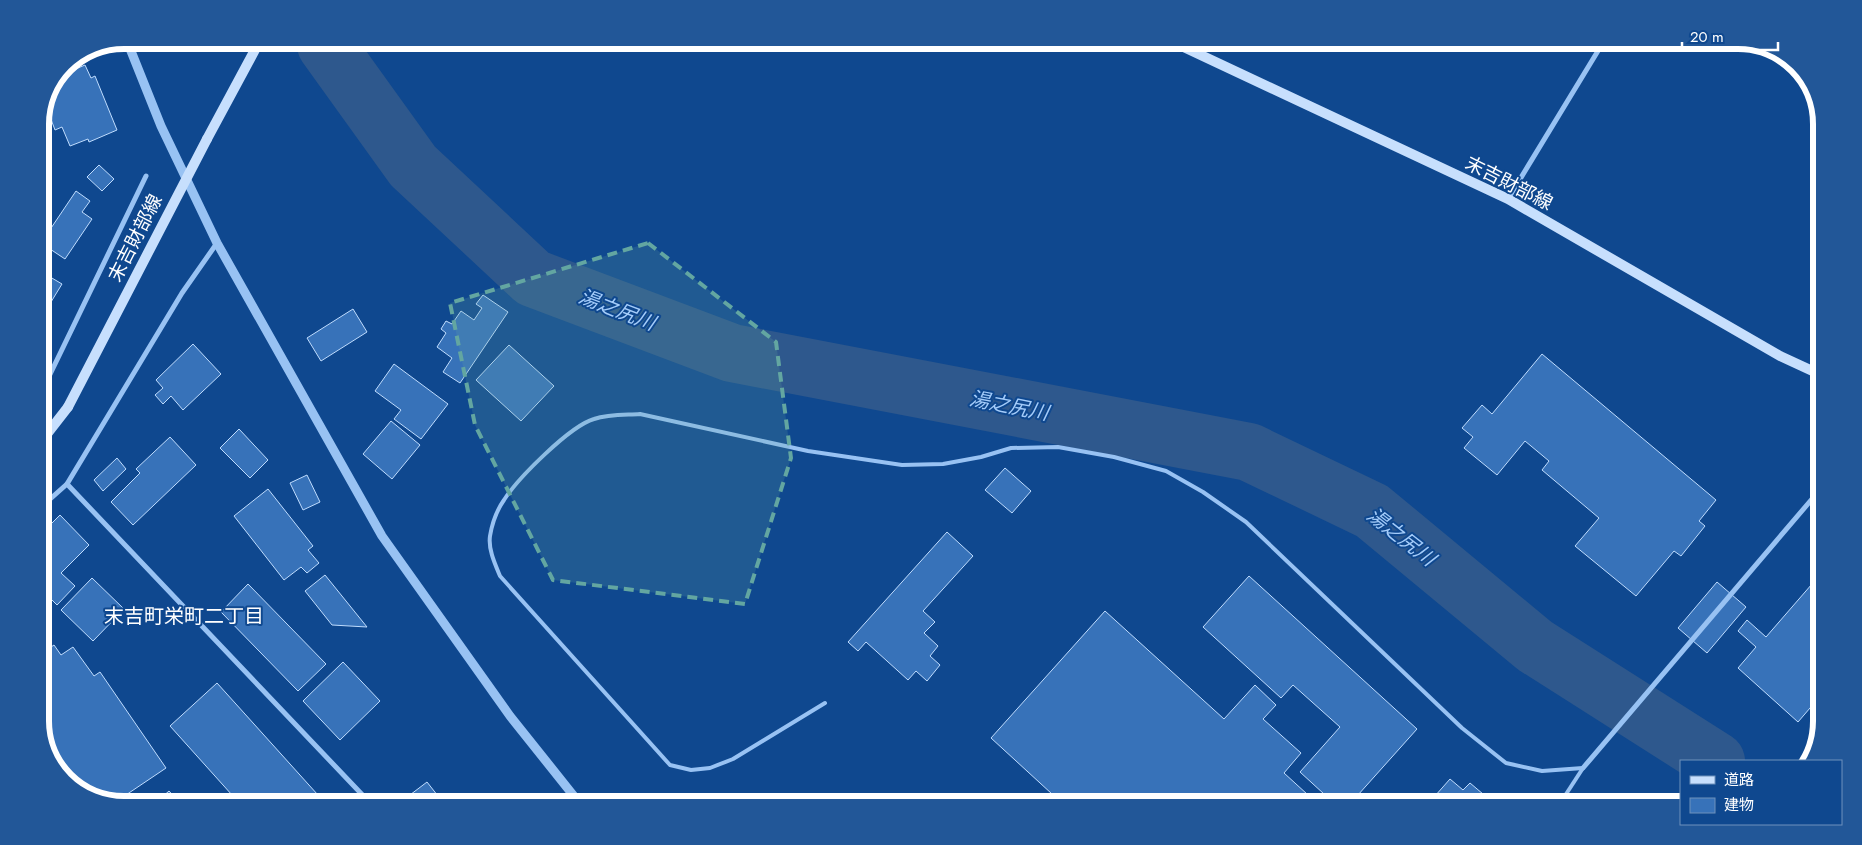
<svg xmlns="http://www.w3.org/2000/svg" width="1862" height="845" font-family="Jost,'Noto Sans JP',sans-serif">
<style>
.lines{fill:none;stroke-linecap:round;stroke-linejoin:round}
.river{stroke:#2e588d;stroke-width:58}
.building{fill:#3772b9;stroke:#bfdcfe}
.service{stroke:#98c2f3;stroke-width:4}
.minor{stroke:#98c2f3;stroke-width:5}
.tertiary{stroke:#98c2f3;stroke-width:9}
.secondary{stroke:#c7dffd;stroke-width:10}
.secondary-bridge{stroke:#c7dffd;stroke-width:10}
.marked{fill:#63a6a1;fill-opacity:0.2;stroke:#63a6a1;stroke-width:4;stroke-dasharray:10 6;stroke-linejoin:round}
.labels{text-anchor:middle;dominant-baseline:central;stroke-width:4;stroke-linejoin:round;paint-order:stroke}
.street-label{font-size:19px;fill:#fff;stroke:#0f488f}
.water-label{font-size:20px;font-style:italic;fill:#a4ccfa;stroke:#0f488f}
.neighbourhood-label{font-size:20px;fill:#fff;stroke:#0f488f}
.rim{fill:none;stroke:#fff;stroke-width:6}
</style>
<rect width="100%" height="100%" fill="#0f488f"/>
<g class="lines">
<path class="river" d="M326,45L413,166L533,278L732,353L1249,452L1372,511L1535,646L1716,761"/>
</g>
<g class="building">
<path d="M92,46H96L98,51L62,70L65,64Z"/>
<path d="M85,65L91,78L95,76L117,130L89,142L88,139L70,146L62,127L55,130L46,106L52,102L50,97L60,76Z"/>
<path d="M99,165L114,179L102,191L87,177Z"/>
<path d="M76,191L90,201L82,212L92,219L65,259L41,243Z"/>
<path d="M40,212L46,216L40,225Z"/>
<path d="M40,271L62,284L40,320Z"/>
<path d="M483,295L508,312L460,383L443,372L452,358L437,347L446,333L441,329L446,321L452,324L461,311L474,320L482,308L476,304Z"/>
<path d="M353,309L367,332L321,361L307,338Z"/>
<path d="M193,344L221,374L183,410L171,396L163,404L155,395L163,388L156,380Z"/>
<path d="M509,345L554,386L521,421L476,380Z"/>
<path d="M1542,354L1716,500L1699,521L1705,526L1681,556L1674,551L1636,596L1575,546L1599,518L1542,470L1549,461L1525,441L1497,475L1464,448L1473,437L1462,428L1482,405L1492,414Z"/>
<path d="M394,364L448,404L421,439L394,419L401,410L375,391Z"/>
<path d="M391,421L420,445L392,479L363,454Z"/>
<path d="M239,429L268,460L250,478L220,448Z"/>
<path d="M170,437L196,465L133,525L111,502L140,473L136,469Z"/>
<path d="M117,458L126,469L103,491L94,480Z"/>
<path d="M1005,468L1031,491L1012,513L985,490Z"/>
<path d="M307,475L320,502L303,510L290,483Z"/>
<path d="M268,489L313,546L308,550L319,563L307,573L301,567L284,580L234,516Z"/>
<path d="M60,515L89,545L61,573L75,586L57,605L40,588V535Z"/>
<path d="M947,532L973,556L923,611L935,622L924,633L938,646L930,656L940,665L927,681L916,671L908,680L866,642L858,651L848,642Z"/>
<path d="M325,575L367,627L332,625L305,591Z"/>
<path d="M1249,576L1417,729L1349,805H1336L1300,772L1340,727L1293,685L1281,698L1203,627Z"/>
<path d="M92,578L124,609L93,641L61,610Z"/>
<path d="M1717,582L1746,607L1707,653L1678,628Z"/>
<path d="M248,584L326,664L298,691L221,612Z"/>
<path d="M1812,584L1817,589L1816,701L1798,722L1738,668L1756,647L1738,631L1747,620L1766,637Z"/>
<path d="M1105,611L1224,719L1255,685L1276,705L1263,719L1301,753L1284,773L1319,805H1064L991,738Z"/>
<path d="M40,644L45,651L54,645L61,655L73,647L94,676L100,672L166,768L114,803L91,799L54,768L50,757L54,754L45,741L40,727Z"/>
<path d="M343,662L380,701L340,740L303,701Z"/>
<path d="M217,683L327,805H241L170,726Z"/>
<path d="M1450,779L1463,790L1470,783L1483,794L1473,805H1427Z"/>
<path d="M427,782L445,805H404L402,801Z"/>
<path d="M169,791L182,805H153Z"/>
<path d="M1364,795L1375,805H1355Z"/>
</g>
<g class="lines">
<g class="service">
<path d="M825,703L733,759L710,768L691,770L670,765L500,576C495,564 488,549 490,536C492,524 497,510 504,500C518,478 570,426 594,419C609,414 625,415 640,414L808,451L902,465L943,464L981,457L1011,448L1058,447L1114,457L1166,471L1203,492L1246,522L1462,728L1506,763L1542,771L1583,768"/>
<path d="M1559,805L1583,768"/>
</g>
<g class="minor">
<path d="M1508,199L1604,41"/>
<path d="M40,395L146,176"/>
<path d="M67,484L182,293L217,243"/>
<path d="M40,508L67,484L372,805"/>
<path d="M1583,768L1818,492"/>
</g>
<path class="tertiary" d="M129,46L161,126L217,243L382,536L510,716L581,805"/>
<g class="secondary">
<path d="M1173,42L1508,199L1780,356L1819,374"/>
<path d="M207,139L257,46"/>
<path d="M40,443L68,407"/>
</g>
<path class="secondary-bridge" d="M68,407L207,139"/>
</g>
<path class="marked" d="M648,243L776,342L791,458L745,604L553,580L475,425L450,303Z"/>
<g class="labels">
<g class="street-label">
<text transform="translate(1509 183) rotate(27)">末吉財部線</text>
<text transform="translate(135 238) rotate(-63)">末吉財部線</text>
</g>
<g class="water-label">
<text transform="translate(617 310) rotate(21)">湯之尻川</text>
<text transform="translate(1009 406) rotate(11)">湯之尻川</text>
<text transform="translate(1401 537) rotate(38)">湯之尻川</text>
</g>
<g class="neighbourhood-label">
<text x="184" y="616">末吉町栄町二丁目</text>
</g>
</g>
<path d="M0 0H1862V845H0ZM124 49H1738A75 75 0 0 1 1813 124V721A75 75 0 0 1 1738 796H124A75 75 0 0 1 49 721V124A75 75 0 0 1 124 49Z" fill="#225798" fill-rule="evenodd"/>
<path class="rim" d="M124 49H1738A75 75 0 0 1 1813 124V721A75 75 0 0 1 1738 796H124A75 75 0 0 1 49 721V124A75 75 0 0 1 124 49Z"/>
<rect x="1680" y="760" width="162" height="65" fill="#0f488f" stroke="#6f91bc"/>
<rect x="1690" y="776" width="25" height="8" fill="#c7dffd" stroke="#6f91bc"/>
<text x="1724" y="785" font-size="15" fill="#ffffff">道路</text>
<rect x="1690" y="798" width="25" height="15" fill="#3772b9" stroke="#6f91bc"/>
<text x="1724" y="810" font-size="15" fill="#ffffff">建物</text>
<path d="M1682 42v8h96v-8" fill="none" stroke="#ffffff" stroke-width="2.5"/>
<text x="1690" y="42" font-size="15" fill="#ffffff" stroke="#0f488f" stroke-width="4" paint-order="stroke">20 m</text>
</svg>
